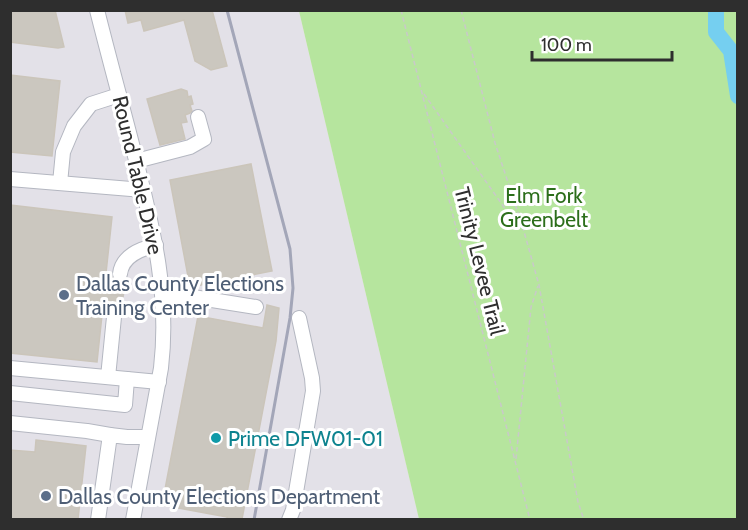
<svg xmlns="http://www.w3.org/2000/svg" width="748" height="530" font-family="Cabin,sans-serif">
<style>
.industrial{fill:#e3e1e8}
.green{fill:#b6e59e}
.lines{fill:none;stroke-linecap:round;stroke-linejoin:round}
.river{stroke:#75cff0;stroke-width:16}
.building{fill:#cbc7bf;stroke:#cbc5ba;stroke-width:1.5}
.minor-tunnel{stroke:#c8c4bd;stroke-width:14;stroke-dasharray:14 7;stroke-linecap:butt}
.minor-casing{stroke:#b4b7c1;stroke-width:16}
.path{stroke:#c9c9c9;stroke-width:1.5;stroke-dasharray:4.5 3;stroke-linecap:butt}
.minor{stroke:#fff;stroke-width:14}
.rail{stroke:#a3a6b8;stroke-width:3}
.service-dot{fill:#5c6f8a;stroke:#fff;stroke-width:2}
.culture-dot{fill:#0f9aa8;stroke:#fff;stroke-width:2}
.labels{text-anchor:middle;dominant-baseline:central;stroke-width:6;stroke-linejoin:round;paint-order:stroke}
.street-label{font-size:21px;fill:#2e2e2e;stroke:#fff}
.park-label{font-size:21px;fill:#2c6e1b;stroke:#fff}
.service-label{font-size:21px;fill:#4e5e75;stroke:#fff;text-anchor:start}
.culture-label{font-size:21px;fill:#0d838f;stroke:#fff;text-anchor:start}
</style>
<rect width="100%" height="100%" fill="#efe9e1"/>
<path class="industrial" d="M10,11H299L419,519H11Z"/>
<path class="green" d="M299,11H737V519H419Z"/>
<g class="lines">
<path class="river" d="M716,10V32L731,51L738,96"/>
</g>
<g class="building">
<path d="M10,10H55L64,47L58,48L10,42Z"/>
<path d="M125,10H212L227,66L211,70L195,61L184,20L144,31L141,20L128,23Z"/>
<path d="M10,75L60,81L52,156L10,152Z"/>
<path d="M181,89L187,91L188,97L191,96L193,104L190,105L192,111L190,113L185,115L187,122L181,123L185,139L160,145L147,99Z"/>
<path d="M251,164L272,271L190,287L170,180Z"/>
<path d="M10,205L112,217L106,273H111L113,280L119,283L116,309H110L105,316L102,315L97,362L10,353Z"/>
<path d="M267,305L279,308L276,341L242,519H227V517L162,505L198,316L263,328Z"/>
<path d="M36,440L86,446L78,519H10V450L35,452Z"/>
</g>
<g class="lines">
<path class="minor-tunnel" d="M114,317L120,274"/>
<g class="minor-casing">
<g id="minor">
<path d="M97,10C109,58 122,105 134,152C152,225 170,292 161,368L133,520"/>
<path d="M136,161L190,147L204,139L198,117"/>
<path d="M10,179L143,190"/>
<path d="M60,183L63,152L74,126L91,104L119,95"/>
<path d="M120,274C122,256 140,249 156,245"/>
<path d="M163,295L193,297L256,307"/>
<path d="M10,368L159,382"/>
<path d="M108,377L114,317"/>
<path d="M10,393L125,405L127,379"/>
<path d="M10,423L87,431L110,435"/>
<path d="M98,520L110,435L127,437H148"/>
<path d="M289,520L293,510L313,391L312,378L299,318"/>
</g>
</g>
<g class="path">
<path d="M401,10L530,520"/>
<path d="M461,10L495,143L523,228L539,285L578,502L584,520"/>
<path d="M424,94L511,217L522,228"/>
<path d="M516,459L531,307L538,286"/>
</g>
<use href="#minor" class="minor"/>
<path class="rail" d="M227,10L290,249L293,288L290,318L254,520"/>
</g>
<g class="service-dot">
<circle cx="64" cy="295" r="6"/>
<circle cx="46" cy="496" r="6"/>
</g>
<circle class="culture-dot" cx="216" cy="438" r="6"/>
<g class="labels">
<g class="street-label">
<text transform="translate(138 175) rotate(77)">Round Table Drive</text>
<text transform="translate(480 261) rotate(76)">Trinity Levee Trail</text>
</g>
<g class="park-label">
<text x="544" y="195">Elm Fork<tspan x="544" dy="24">Greenbelt</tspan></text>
</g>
<g class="service-label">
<text x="76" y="283">Dallas County Elections<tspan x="76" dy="24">Training Center</tspan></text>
<text x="58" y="496">Dallas County Elections Department</text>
</g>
<g class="culture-label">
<text x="228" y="438">Prime DFW01-01</text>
</g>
</g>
<rect width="748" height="530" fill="none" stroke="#2e2e2e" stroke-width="24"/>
<path d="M532 51v9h140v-9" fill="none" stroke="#2e2e2e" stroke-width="3"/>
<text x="541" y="51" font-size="18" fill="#2e2e2e" stroke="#ffffff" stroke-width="4.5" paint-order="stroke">100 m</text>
</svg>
